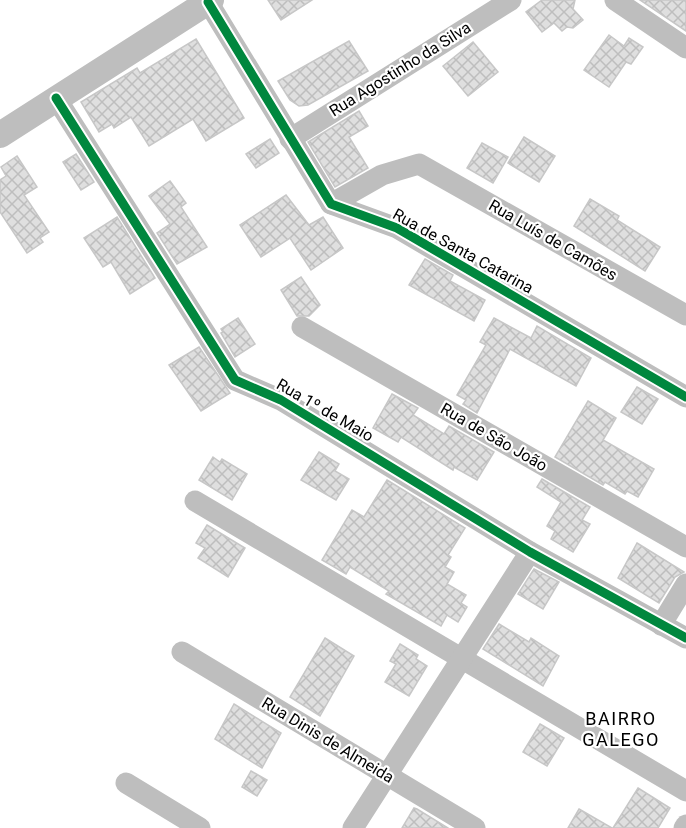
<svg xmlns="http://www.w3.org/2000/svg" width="686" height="828" font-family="Roboto,sans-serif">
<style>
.building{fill:url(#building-cross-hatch);stroke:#c7c7c7;stroke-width:1.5}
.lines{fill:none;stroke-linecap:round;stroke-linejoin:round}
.minor{stroke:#bebebe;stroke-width:21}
.tertiary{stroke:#bebebe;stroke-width:26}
.cycleway-casing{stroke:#fff;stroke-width:13}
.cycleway{stroke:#00873e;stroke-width:9}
.labels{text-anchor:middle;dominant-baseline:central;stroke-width:4.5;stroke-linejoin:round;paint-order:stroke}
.street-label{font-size:16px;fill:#000;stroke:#fff}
.neighbourhood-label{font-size:18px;letter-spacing:1.5px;fill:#000;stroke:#fff}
</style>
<defs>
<pattern id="building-cross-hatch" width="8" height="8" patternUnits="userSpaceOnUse" patternTransform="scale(1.5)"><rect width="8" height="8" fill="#dfdfdf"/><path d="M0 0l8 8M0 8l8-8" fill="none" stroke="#bebebe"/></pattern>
</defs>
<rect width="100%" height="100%" fill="#fff"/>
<g class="building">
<path d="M268,0H312L281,20Z"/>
<path d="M542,0H575L573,9L583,20L573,28L567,27L562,31L554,23L542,32L526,12Z"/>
<path d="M640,0H686V31Z"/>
<path d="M609,35L624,46L629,38L643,47L631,64L626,62L609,87L584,70Z"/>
<path d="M196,39L244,118L206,141L193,119L149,146L131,117L114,128L112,124L99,132L81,102L137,68L140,73Z"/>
<path d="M349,41L368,71L308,105L299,106L290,100L278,81Z"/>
<path d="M473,42L498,72L468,96L443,66Z"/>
<path d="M359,111L368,126L349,137L368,168L335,187L308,142Z"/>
<path d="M524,137L555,156L539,182L508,163Z"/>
<path d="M270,139L279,153L256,168L246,154Z"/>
<path d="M482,143L508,157L493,183L467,168Z"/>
<path d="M76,154L94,182L81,190L63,162Z"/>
<path d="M17,156L37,187L24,195L49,232L40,238L43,242L27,253L0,212V180L6,176L1,167Z"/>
<path d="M170,181L186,203L181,207L207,247L177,264L157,233L170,224L149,196Z"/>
<path d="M286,195L309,225L323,217L343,248L311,270L290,238L261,257L240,225Z"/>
<path d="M590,199L619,216L617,220L660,247L645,271L574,226Z"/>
<path d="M117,217L155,278L130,294L111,262L103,267L84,238Z"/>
<path d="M425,259L453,275L450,281L485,300L474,321L409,285Z"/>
<path d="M301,277L320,305L309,316H297L281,290Z"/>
<path d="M238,318L255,344L235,357L221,333L223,332L221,329Z"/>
<path d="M494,318L531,338L537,326L591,358L576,386L510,349L477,413L463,404L466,400L457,395L486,345L480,342Z"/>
<path d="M199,347L230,393L201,411L169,365Z"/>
<path d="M637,387L658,399L642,424L621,412Z"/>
<path d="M392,394L418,408L413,415L444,434L449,426L494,452L477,480L454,467L453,470L401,437L398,442L373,428Z"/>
<path d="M588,401L616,418L603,440L654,469L638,497L627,491L625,494L605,482L603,485L555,457Z"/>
<path d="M319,452L339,464L335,471L349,479L336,500L301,480Z"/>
<path d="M213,457L220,462L222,459L247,474L232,500L199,480Z"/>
<path d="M542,479L590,507L582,520L590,524L573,552L551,539L555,531L547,526L561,502L537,487Z"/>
<path d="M387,480L465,528L448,555L451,557L445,567L454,572L447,584L466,595L461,603L467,607L458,622L447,615L441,626L386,594L389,591L350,567L346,574L322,560L352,510L364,517Z"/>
<path d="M207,525L245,548L228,577L198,558L205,548L196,543Z"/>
<path d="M637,543L684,572L675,577L659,603L618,578Z"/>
<path d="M534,569L559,582L543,609L518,594Z"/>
<path d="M499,624L529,642L531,638L559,656L543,686L483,649Z"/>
<path d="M325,638L354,656L320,716L290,697Z"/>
<path d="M400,644L418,655L416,659L427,666L409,696L385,682L396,664L390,661Z"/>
<path d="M234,704L281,733L262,768L215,739Z"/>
<path d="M540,724L564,738L547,766L523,752Z"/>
<path d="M251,771L267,780L257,796L242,787Z"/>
<path d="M638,788L670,808L658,828H613Z"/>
<path d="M414,808L417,809L448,828H402Z"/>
<path d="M579,809L612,828H568Z"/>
</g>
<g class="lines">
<g class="minor">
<path d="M615,0L686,48"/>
<path d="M208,2L331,204L397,228L686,397"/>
<path d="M56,98L235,380L281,400L530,552L686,638"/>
<path d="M290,139L511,0"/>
<path d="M331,204L382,175L419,164L686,315"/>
<path d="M302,327L686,547"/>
<path d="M195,501L686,791"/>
<path d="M661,625L686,584"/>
<path d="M182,652L475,828"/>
<path d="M126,783L200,828"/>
<path d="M353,828L530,552"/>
<path d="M684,828L686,825"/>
</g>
<path class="tertiary" d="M0,135L211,0"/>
<g class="cycleway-casing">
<g id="cycleway">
<path d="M208,2L331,204L397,228L686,397"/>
<path d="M56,98L235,380L281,400L530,552L686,638"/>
</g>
</g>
<use href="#cycleway" class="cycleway"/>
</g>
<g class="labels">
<g class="street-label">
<text transform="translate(400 69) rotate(-32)">Rua Agostinho da Silva</text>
<text transform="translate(553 240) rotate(30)">Rua Luís de Camões</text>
<text transform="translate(463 251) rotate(29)">Rua de Santa Catarina</text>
<text transform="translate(325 410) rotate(30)">Rua 1º de Maio</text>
<text transform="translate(494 437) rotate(30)">Rua de São João</text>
<text transform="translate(328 740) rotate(31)">Rua Dinis de Almeida</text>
</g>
<g class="neighbourhood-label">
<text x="621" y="718">BAIRRO<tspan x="621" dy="21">GALEGO</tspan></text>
</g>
</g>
</svg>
